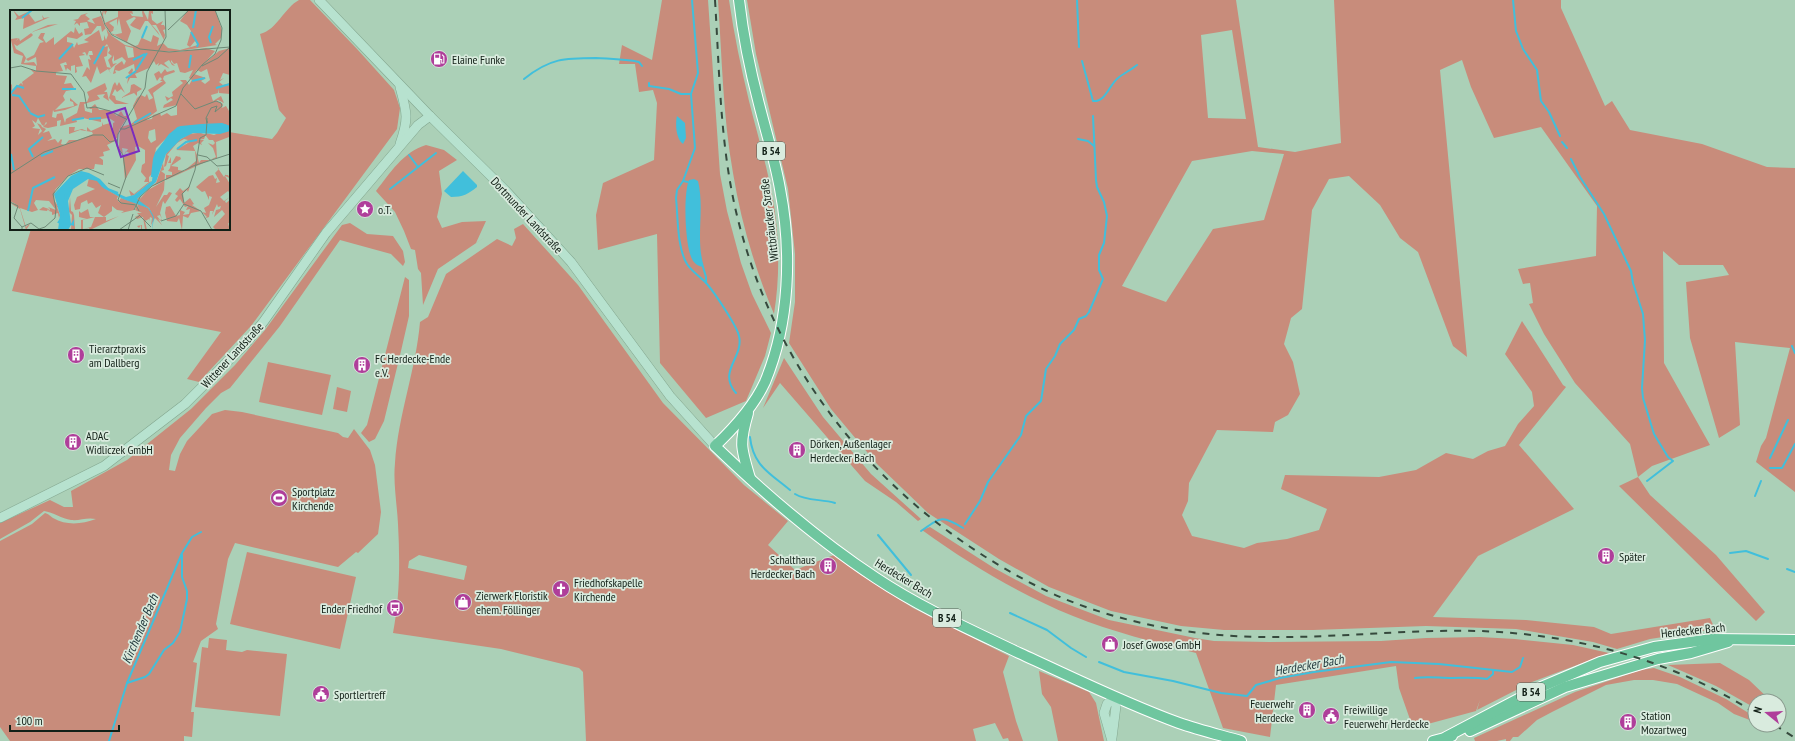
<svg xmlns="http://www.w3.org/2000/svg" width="1795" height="741" font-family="'PT Sans Narrow',sans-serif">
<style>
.green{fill:#c88c7b;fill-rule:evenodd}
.water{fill:#41bfdb}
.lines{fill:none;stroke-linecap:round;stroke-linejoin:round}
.stream{stroke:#41bfdb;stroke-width:2}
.secondary-casing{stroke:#83a68f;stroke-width:10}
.primary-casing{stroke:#fff;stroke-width:12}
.secondary{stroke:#b7e2cf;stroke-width:9}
.primary{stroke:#6fc69f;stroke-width:10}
.rail{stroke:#36493d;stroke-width:2;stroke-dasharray:7 7;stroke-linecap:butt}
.labels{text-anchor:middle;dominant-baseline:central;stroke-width:3.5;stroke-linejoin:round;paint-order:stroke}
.shield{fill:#d9ebde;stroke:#4e5d53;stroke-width:1}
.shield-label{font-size:11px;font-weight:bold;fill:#122017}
.poi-label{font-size:12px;fill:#122017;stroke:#d9ebde;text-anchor:start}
.street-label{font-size:12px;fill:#122017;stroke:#d9ebde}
.water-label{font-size:13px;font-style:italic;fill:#1f3439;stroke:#d9ebde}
.inset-river{fill:none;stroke:#41bfdb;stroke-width:2}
.inset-road{fill:none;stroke:#6e8a77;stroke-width:1}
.view{fill:#7b2cbf;fill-opacity:0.15;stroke:#7b2cbf;stroke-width:2}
.inset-edge{fill:none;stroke:#122017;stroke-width:2}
</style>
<rect width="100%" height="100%" fill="#abd0b7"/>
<g class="green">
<path d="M299,0H310L357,49L394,90L400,108L397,129L251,326L199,382L187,379L221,332L12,291L31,229H229V132L272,139L277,133L286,118L279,110L260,34C277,30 284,8 299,0Z"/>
<path d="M662,0H708L720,174L727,211L741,263L752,294L771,333L765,356L746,401L706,418L660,363L657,234L598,250L596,215L603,183L654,160L657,103L653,90L639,92L635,64H619L622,45L652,60Z"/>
<path d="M718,0H729C734,34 741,68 749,101C756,129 764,156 770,184C779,226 781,271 774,314C755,269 741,222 733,173C723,117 722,58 718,0Z"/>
<path d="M747,0H1236L1258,147L1295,152L1341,143L1334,0H1561V8L1605,106L1612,101L1630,130L1702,144L1767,167L1795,168V492L1756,462L1761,446L1766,438L1790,348L1735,342L1740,425L1719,438L1690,338L1686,282L1729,275L1723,265H1679L1663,251L1664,363L1710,445L1652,466L1638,477L1650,495L1716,555L1765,612L1756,621L1619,486L1638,477L1630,444L1575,383L1544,334L1529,304L1533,303L1530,283L1523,284L1518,269L1596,256L1597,206L1541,127L1494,138L1471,87L1462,60L1440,70L1467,357L1453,346L1418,252L1400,238L1380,205L1349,176L1329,179L1312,210L1302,309L1291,318L1284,344L1293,362L1300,394L1288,415L1275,422L1273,432L1217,430L1189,483L1188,501L1182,515L1192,536L1244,548L1257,543L1287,539L1319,530L1327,509L1281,489L1285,475L1379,477L1416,470L1446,453L1473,459L1488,451L1505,446L1518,424L1534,406L1532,392L1505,354L1522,321L1563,385L1566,387L1519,445L1574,509L1478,556L1433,617L1526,620L1594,627L1611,634L1710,618L1715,629L1650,639L1617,649L1593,642L1516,629L1426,626L1313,630H1224L1181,626L1111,611L1049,587L999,559L928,513L877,464L831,409L789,343L795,302V254L788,189L756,54ZM1232,30L1246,119L1208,118L1201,35ZM1252,151L1284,154L1264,220L1213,229L1166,302L1122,286L1192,161Z"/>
<path d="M426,145L444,150L457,160L439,171L442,194L437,217L442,228L462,222L486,221L476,243L485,237L438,269L423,305L421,273L418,269L415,250L411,249L404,231L395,212L376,191C390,173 403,152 426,145Z"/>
<path d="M350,223L367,234L393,236L403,251L405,262L403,266L391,254L340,240L280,326L230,388L221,393L206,408L180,438L171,455L169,470L175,471L180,454L187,441L212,414L225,410L242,412L338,433L343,437L348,438L354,429L370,450L375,465L381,512L378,534L358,553L356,552L338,567L235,543L228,559L216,624L218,629L201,641L193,662L197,663L191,712H194L192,737L184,736V741H10L0,727V541L32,524L45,513C49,514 50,516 53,518C67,526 82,524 96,519C86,517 80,521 71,520C62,519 53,512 44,511L30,522L0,539V523L50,500L64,507H73L71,491L127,460L191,409L235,365L265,330L342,225Z"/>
<path d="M523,224L578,285L663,403L744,485L788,521L768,545L795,570L834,555L861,575L913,608L1009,656L1003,672L1016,721L1023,741H1009L1008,738L1003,739L995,723L973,729L976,741H586L583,672L579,668L501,649L393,633C400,596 400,561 398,524C397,504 393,483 395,463C398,415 416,370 420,322L428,317L446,274L497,239L512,246L516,238L514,229ZM419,555L467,566L464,580L408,568L409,561Z"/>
<path d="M405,277L409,280V316L401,351L384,421L375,439L369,442L361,433L367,425Z"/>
<path d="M784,358L823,417L871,474L921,519L918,521L896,502L865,481L780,383L763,408Z"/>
<path d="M268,362L331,375L322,415L259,402Z"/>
<path d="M337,387L351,391L347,412L333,409Z"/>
<path d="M930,527L994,568L1046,596L1109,620L1195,638L1214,641L1269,642L1381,641L1426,638L1480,637L1515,639L1573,645L1609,653L1532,682L1477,710L1480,700L1476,711L1413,728L1399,688L1396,666L1276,685L1270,737L1223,728L1196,653C1155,642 1112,632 1073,616C1019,594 969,564 922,530Z"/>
<path d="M247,552L356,577L340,649L230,624Z"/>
<path d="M209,638L227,640L226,650L242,652L247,650L287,654L280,716L195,707L202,647L208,648Z"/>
<path d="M1720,663L1749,680L1771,701H1755V708L1716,686L1668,665Z"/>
<path d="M1654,668L1680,677L1726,699L1755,717V722L1734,714L1718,703L1677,684L1653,680H1634L1606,685L1552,712L1537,720L1518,737H1513L1510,741H1506V739L1497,741H1475L1474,738L1575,692L1641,670Z"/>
<path d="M1039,671L1089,692L1096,703L1104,741H1058L1051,707L1042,694Z"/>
</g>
<g class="water">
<path d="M677,116L685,123L686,138L683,144C676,139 675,124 677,116Z"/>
<path d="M463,171L477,185V187C468,194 463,197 451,197L444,191Z"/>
<path d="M694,179L698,181C705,210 695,239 704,267C700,267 694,264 692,259C685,246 683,194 689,180Z"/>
</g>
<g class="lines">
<g class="stream">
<path d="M692,0L698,73L691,94L695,148L683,181L677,190L676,198C678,217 677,248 687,264C692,272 701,277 707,284C714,292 737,326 739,336C744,358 717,371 736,393"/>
<path d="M1077,0L1079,47"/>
<path d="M1513,0L1516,31L1523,49L1537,70L1541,101L1549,112L1560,136"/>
<path d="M1082,61L1093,101C1106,102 1109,85 1118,78C1124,73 1131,70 1137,65"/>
<path d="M524,79C550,58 565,58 596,58C611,59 625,59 639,62L642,66"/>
<path d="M649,83V86L669,89L681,94H691"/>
<path d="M1078,139L1088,141L1094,146"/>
<path d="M1562,142L1567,148"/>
<path d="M409,155L418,167"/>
<path d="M1571,159L1580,177L1604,214L1631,271L1633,283L1643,314L1644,328L1645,340L1642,388L1643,398L1654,434L1668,457L1673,461L1647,481"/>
<path d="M683,181L688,182"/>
<path d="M390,189L436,153"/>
<path d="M703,267L706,277V283"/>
<path d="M1792,346L1795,353"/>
<path d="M750,437C753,466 770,473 790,490"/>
<path d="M1770,458L1788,420"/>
<path d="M1770,468H1782L1795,444"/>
<path d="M795,494C806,501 822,499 835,503"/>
<path d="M1755,496L1761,481"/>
<path d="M965,524L980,501L988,482L1021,435L1026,416L1041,401L1046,369L1055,356L1060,344L1074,330L1079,319L1086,316L1089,312L1103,279L1099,270V255L1104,243L1107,216L1104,202L1097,187L1096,180L1093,116"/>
<path d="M921,531C941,517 942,515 963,528"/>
<path d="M878,535L911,575"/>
<path d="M1730,553L1746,551L1768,559"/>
<path d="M1787,569L1795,572"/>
<path d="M1010,613L1047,630L1071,648L1086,657"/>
<path d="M1099,662L1124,672L1173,681L1221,693L1247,696L1256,685L1280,678L1314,672L1391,662L1439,664L1512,672L1520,667L1523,658"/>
<path d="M1415,678C1428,676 1439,678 1452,678C1464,678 1475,677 1487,679L1493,674V671"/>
<path d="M127,683L145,677L149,674L164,650L173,643L180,632L187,599V591L182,577V555"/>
<path d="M109,741L127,683L182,553L192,537L201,532"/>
</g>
<g class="secondary-casing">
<g id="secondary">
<path d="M319,0L430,116L506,191L571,262L670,396L715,446"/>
<path d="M400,87C407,113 409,118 400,144"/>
<path d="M0,518L104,466L185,404L247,342L264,321L326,233L418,125L430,116"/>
<path d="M1112,738L1116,706L1115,697"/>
<path d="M1112,741L1104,713L1107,704L1115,697"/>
</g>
</g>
<g class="primary-casing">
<g id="primary">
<path d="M739,0C743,35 750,70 759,104C766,132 775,160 780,189C792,251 790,322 765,382C754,406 734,428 715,446C765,494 818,540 876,578C921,608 971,630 1019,653C1072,677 1124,703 1179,723C1199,730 1220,735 1241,741"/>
<path d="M748,413C739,444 741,448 750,478"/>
<path d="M1470,731L1565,687L1658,659L1691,653L1728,642"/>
<path d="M1446,737L1541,687L1600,662L1654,647L1712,639L1795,640"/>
<path d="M1433,741L1452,736"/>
</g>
</g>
<use href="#secondary" class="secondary"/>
<use href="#primary" class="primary"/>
<g class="rail">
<path d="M715,0C720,79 720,161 743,238C781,371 868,482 984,556C1013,574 1043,591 1075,603C1136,626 1202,637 1267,637C1338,638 1408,629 1479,631C1575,634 1673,660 1755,713"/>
<path d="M1775,725L1795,738"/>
</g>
</g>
<defs>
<g id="fuel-disc" transform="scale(0.9)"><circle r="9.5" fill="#af3e9a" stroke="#d9ebde"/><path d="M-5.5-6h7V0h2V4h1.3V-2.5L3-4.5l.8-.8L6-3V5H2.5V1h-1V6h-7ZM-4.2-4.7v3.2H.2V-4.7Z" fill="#fff"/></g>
<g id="sight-disc" transform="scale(0.9)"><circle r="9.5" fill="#af3e9a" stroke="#d9ebde"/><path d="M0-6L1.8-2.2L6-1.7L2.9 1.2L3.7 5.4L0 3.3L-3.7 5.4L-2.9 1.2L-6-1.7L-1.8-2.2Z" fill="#fff"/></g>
<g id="building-disc" transform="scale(0.9)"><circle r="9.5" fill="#af3e9a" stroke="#d9ebde"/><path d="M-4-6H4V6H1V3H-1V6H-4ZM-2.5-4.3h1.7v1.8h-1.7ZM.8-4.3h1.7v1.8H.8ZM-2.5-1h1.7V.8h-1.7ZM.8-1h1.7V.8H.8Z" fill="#fff"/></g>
<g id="stadium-disc" transform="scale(0.9)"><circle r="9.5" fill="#af3e9a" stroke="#d9ebde"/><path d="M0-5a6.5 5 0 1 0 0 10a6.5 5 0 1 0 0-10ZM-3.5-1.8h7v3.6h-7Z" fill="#fff"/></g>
<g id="church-disc" transform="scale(0.9)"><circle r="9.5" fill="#af3e9a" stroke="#d9ebde"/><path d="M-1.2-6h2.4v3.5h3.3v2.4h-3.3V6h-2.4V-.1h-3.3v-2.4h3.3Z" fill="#fff"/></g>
<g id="shop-disc" transform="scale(0.9)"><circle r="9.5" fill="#af3e9a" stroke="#d9ebde"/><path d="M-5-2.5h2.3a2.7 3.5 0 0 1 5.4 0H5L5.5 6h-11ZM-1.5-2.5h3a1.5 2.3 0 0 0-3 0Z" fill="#fff"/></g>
<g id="bus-disc" transform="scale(0.9)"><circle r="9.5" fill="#af3e9a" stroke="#d9ebde"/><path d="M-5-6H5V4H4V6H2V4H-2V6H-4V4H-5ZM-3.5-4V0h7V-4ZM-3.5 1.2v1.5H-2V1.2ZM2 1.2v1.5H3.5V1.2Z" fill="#fff"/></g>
<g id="civic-disc" transform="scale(0.9)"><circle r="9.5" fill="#af3e9a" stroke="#d9ebde"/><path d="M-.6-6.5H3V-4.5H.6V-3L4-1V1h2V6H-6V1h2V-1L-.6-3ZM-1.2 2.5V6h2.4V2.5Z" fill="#fff"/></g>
</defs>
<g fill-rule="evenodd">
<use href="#fuel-disc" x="439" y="59"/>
<use href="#sight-disc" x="365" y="209"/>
<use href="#building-disc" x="76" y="355"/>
<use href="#building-disc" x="362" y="365"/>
<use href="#building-disc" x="73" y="442"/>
<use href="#building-disc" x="797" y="450"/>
<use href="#stadium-disc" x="279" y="498"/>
<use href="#building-disc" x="1606" y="556"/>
<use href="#building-disc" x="828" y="566"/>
<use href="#church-disc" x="561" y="589"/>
<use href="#shop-disc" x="463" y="602"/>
<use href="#bus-disc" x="395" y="608"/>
<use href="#shop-disc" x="1110" y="644"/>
<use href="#civic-disc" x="321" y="694"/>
<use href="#building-disc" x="1307" y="710"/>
<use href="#civic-disc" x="1331" y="716"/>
<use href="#building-disc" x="1628" y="722"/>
</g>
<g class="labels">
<g class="shield">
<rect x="757" y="142" width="28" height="18" rx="3"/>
<rect x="933" y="609" width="28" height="18" rx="3"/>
<rect x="1517" y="683" width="28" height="18" rx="3"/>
</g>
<g class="shield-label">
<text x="771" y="151">B 54</text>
<text x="947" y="618">B 54</text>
<text x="1531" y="692">B 54</text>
</g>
<g class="poi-label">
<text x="452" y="59">Elaine Funke</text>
<text x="378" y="209">o.T.</text>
<text x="89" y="348">Tierarztpraxis<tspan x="89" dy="14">am Dallberg</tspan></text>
<text x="375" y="358">FC Herdecke-Ende<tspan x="375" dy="14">e.V.</tspan></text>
<text x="86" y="435">ADAC<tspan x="86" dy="14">Widliczek GmbH</tspan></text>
<text x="810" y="443">Dörken, Außenlager<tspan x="810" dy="14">Herdecker Bach</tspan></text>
<text x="292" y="491">Sportplatz<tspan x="292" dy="14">Kirchende</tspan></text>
<text x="1619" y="556">Später</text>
<text x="815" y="559" text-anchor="end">Schalthaus<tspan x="815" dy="14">Herdecker Bach</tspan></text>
<text x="574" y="582">Friedhofskapelle<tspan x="574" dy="14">Kirchende</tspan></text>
<text x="476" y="595">Zierwerk Floristik<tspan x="476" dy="14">ehem. Föllinger</tspan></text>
<text x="382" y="608" text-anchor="end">Ender Friedhof</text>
<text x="1123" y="644">Josef Gwose GmbH</text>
<text x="334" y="694">Sportlertreff</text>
<text x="1294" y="703" text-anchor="end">Feuerwehr<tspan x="1294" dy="14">Herdecke</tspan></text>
<text x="1344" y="709">Freiwillige<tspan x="1344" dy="14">Feuerwehr Herdecke</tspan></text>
<text x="1641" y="715">Station<tspan x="1641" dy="14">Mozartweg</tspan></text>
</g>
<g class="street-label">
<text transform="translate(527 215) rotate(47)">Dortmunder Landstraße</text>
<text transform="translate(769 220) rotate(-97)">Wittbräucker Straße</text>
<text transform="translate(232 355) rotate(-47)">Wittener Landstraße</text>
<text transform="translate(904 578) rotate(31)">Herdecker Bach</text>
<text transform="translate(1693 630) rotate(-6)">Herdecker Bach</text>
</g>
<g class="water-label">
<text transform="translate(140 629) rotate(-67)">Kirchender Bach</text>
<text transform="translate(1309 665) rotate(-10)">Herdecker Bach</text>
</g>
</g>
<g transform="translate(10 10)">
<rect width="220" height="220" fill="#abd0b7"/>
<path d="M3,0L9,6L22,0L19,4L25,12L33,9L32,5L34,8L40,7L13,19L14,8L5,10L7,7ZM90,0L92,4L93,0L97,1L95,5L94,0L93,5L95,13L108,7V1L111,0H122L123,4L120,3L122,6L133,7L132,2L133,0L138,10L139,1L143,0V4L141,3L142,10L147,14L153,11L151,15H154L156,19L153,20L155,25L154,30L146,15H142L148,22L150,26L138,11H135L130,20L123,17L120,15L126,8L124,7L116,11L121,21L117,32L125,36L128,35L137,16L132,28L141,32L143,25L149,28L147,36L153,33L158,38L170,40L188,35L185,31L180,37L177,35L181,21L177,15L170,11L178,0H205L212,20L211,28L205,34L207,35L169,41L146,42H168L196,38L205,41L194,54L209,41L220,38V65L213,63L210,70L214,68L209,72L213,75L220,73V84L209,83L208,79V83L201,85L203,91L211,86L214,93L208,90L206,91L213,94L212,98L216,96L219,101L220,117L213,114L168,117L146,138L142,164L139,167V172L142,171L124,185L121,186L119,180L124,184L139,172H134L136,168L131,162L132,155L135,153V140L128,136L125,137L126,150L115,170L113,147L121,144L116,141L114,145L118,139L112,138L113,144L109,138L110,118L107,128L103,129L107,130L97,135L100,140L93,142L94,146L89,147L93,150V155L85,154L84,159H69L58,166L45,180L44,190L49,198L47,197L50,205L49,208L48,203L42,205V202L39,201L38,199L37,201L29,200L33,197L39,199L40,201V199L38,197L46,200L39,191L26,190L24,193L28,200L22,202L10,198L16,217L18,215L20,214L16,220L10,199L0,193L7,195L0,191V76L2,74V81L11,73L13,75L12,72L24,63L20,59L26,61V56L11,54L13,46L4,43L0,26L1,29L8,28L6,31L9,28L10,31L24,21L38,15L48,14L25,21L21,23L23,25L21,27L7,36L4,34L6,39L13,43L16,48L14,53L24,52L27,56L26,47L18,51L16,49L24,45L30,33L34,32L28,28L31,23H35L33,28L36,33L44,27V35L61,21L64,23L65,17L69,24L72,22L73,25L67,29L57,27V32L62,33L64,38L67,32L68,35L79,32L74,30L89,20L92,31L94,30V25L96,30L98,25L96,18L92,22L91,16H87L81,24L75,25L74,19L79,18L77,12L70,13V16L67,13L64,15L66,11L63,10L68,9L71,5L78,3L75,5L80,9L77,11L85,14L82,9L91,6L95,17L102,26L115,35L124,37L100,22L95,14ZM109,8L112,23L103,25L101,22L108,18L103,21L104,17L99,13L107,9V16ZM97,34L100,40L98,43L102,46L98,50L101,58L97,57L94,47L97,46L98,36L94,37ZM115,36L123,38L124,47L118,48ZM79,41H82L83,45H79L81,50L78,49L80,60L77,57L72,67L76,66L81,73L87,56L90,64L98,59L101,64L99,60L107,53L103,54L102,50L104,45V51L112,47L116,51L114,55L112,51L105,56L103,64L106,63L105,60L109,61L124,54L125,61L122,63L123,60L122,58L118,63L121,65L115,68H118L117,74L120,68H127L125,64L139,58L144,51L146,55L149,53L148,56L151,54L160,59L154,53L159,50L162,55L165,56L161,52V50L164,54L167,53L170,62L175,63L183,60L179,68L182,70L179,75L176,70H170L173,73L162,82L163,86L159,88L155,86L157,91L161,88L163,90L154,95L153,98L167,95V105L161,106L157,103L151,106L150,103L143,105L142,109L135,110L147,101L143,83L156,73L153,69L154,66L165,62L164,60L157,62L155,59L151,64L149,61L144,64L147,71L150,67L152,69L150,71H153L138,80L143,88L139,90L137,84L135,87L131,85L127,88L123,96L127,109L121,114L111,117L118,106H114L111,101L107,106L99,100H89L85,94L79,99H82V103L75,101L74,94L90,89L87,85L95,84L93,87L99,91L97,82H94L97,79L95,73L77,82L79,87L77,92H70L67,103L56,109L55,113L52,103L47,104L46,108L42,107L43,100L44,102L55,100L68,95L60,88V91L63,92L64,96L45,100L55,90L53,86L56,81L67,79L61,80L64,78L61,73L54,74L57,66L46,65V62L53,61L50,54L56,52L57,55H54L56,61L57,58L61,61V56L65,55V63L67,62L66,57L73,56L69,46L75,45L72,43L75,42L77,46ZM189,57L187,60L191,62L197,59L200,70L195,74L191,71L196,68L184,64ZM73,108L91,112V109L99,108L105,112L103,113V118H101L100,113L93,115L92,112V116L81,121L77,117V121L72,119L64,121L65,117H59V124L70,120L82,122L83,124L68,130H59L55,135L51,134L52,130L51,129L48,133L45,129L37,131L42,128L39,121L33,123L36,119L32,117L31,115L27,113L32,121L28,125L30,119L22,118L25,116L22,110L26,113L28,108L32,115L34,116L36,112L37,113L33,117L38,118L47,116V111L51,110L50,116L67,112L66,109ZM145,119L146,130L141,133L138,128L139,121ZM109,72L115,83L111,79L107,82L105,79L102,85L105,86L106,90L119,94H105L99,88L103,75L105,72L107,76ZM124,74L132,79L127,82V86L124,83L111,88L120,82L121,75ZM191,116H212L220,121V129L219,127L206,132L207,148L200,150L206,147L203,138L198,133L203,135L205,133L203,130H199L196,126V123L204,125L216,120L208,116ZM196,122L191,124H196L194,129L175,132L178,130L174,129L167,133L157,145L159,146L156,156L154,157L156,144L165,133L179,124ZM183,130H194L191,133L192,135L188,133L183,136L187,145L189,153L191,150H200L156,170V165H162V162L158,161L160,158L161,153H158L161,147V155L166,146L170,147L169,144L171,149L161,156L168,157V160L174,161L186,151L185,141L166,140ZM153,153L154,160L151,161L155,164L154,180L146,197L154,185H157L159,182L162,183L155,194L153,191L150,203L152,209L150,205L147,206L150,210L152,209L151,211L148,209L152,215L145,208L141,215L142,208L140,207L139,211V209L135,211L137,220H131V215L129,218L125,220L129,218L127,216L132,215V219H135L133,207L127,209L125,207L129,205L127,203H132L125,200L127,195L129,200L127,193L138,198L142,204L139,198L128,191L138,180L154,171L142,176L134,182L127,191V189L136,180L146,173ZM207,157L214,167L217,162L215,165H218L220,168L215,166L220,174V183L218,181L210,187L214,191L220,187L215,191L216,193L220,190V214L218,213L220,220H206L203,217L215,204L212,200L204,207L206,200L210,199L211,196L208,197L207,194L202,205L203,201H200L199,207L194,209L197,207L192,202L196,203L194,198L199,195L202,187L199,186V190L195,181L192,182L186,177L199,166L203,165L205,169L207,168L206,173L210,172L205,163L209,159ZM79,168L87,170L94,178L108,186L107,189L109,192L108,187L109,191L111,188L126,193L124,200L111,203L114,201L107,200L102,196V201L94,207L88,203L91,195L86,198L82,192L78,194L77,190L71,193L70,199L65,200L64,195L67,187L85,179L77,176ZM180,176L178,182L177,180L173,183L174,193L180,188L184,194L182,195L191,201L181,203L178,208L173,206L172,220L169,208L167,212L157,211L155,203L156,197L160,196L166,206L170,205V200L175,202L173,205L179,204L180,199L176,200L178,196L175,197L170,189L167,192L165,190L168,186L165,184L170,178L173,181ZM60,187L61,201L63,202L64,205L65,219H71V210L77,209L69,207V201L71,203L78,199L80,207H96V211L109,206L80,220L79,218L73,219L58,220L61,219L62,205L59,202ZM85,207L81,217L73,219V210Z" fill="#c88c7b" fill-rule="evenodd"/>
<path d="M195,114H215L220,117V121L210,124L183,123L171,129L156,144L146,172L127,189L139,198L143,205L144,208L142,220L143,207L138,198L113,189L92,177L87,171L78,169L63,179L58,191L61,214L64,209V216L61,215L58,220H48L50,205L44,184L61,166L71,161L79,163L90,169L100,180L116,187L124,185L142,171L145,144L159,124L169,117Z" fill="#41bfdb"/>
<path class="inset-river" d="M12,8L22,0M183,18L186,0M181,22L188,34L187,37M132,28L137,16M201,33L199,27L203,16M49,49L63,34M123,50L135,44M84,54L94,36M179,58L181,45M126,60L137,43M116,68L126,61M182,71L195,68M206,78L220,74M52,79H66M0,84L7,76L14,78M2,85L9,86L20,102M20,103L28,107L35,105M79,109L91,108M62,110L74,108M124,113L141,103M171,117L196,116M171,117L160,125L146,143L144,149L143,164V166H142L144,149L146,143L160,125L168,118L171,117L192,115L212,114L220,117L198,115M167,139L176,132L187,130M1,144L4,160M31,146L43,141M23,147L19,139L33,127M18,201L23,178L45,167M48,213L52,207L56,184L70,167L87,169L95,178L108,183"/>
<path class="inset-road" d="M90,0L95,15L102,25L130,39L159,42L220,37M158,20L179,0M192,55L205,44L211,30L212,18L205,0M192,56L208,48L220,37M0,58L11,56L26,61L61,64L74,82L77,98L85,97L100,101L116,109M171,84L185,99L206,91L211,93L212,96L205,102L207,96L201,98L196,108L197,113V108M110,119H115L166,96L173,78L192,55M113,145L107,136L108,124L135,78L137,62L156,27L155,0M113,145L116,167L108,190L111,193L126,195L129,201M188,145L197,147L207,156L220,155M185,160L190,128L196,125L197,111M0,164L34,142L83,125H93L100,132L107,130M98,173L110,178M179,177L185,160M0,192L8,196L4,208L12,217M174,193L172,184L179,177M174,194L191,201L202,220M124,200L130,187L142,176L183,156L220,144M129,205L141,217M151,211L166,206L174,194M29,219L35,217L45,208L46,199L43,184L58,166L77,158L94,165M12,220V217L21,213L29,219M109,220L129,206M118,220L123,204"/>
<path class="view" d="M115,98L129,141L111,147L97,104Z"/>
<rect width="220" height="220" class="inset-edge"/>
</g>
<g transform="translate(1767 713) rotate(288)"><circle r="19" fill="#d9ebde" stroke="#899a8e"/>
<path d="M0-3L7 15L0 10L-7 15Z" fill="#af3e9a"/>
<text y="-6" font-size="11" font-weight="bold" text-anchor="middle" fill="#122017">N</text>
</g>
<path d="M10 725v6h109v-6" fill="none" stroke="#122017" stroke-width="2"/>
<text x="16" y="725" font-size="12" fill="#122017" stroke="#d9ebde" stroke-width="3" paint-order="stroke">100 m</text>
</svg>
